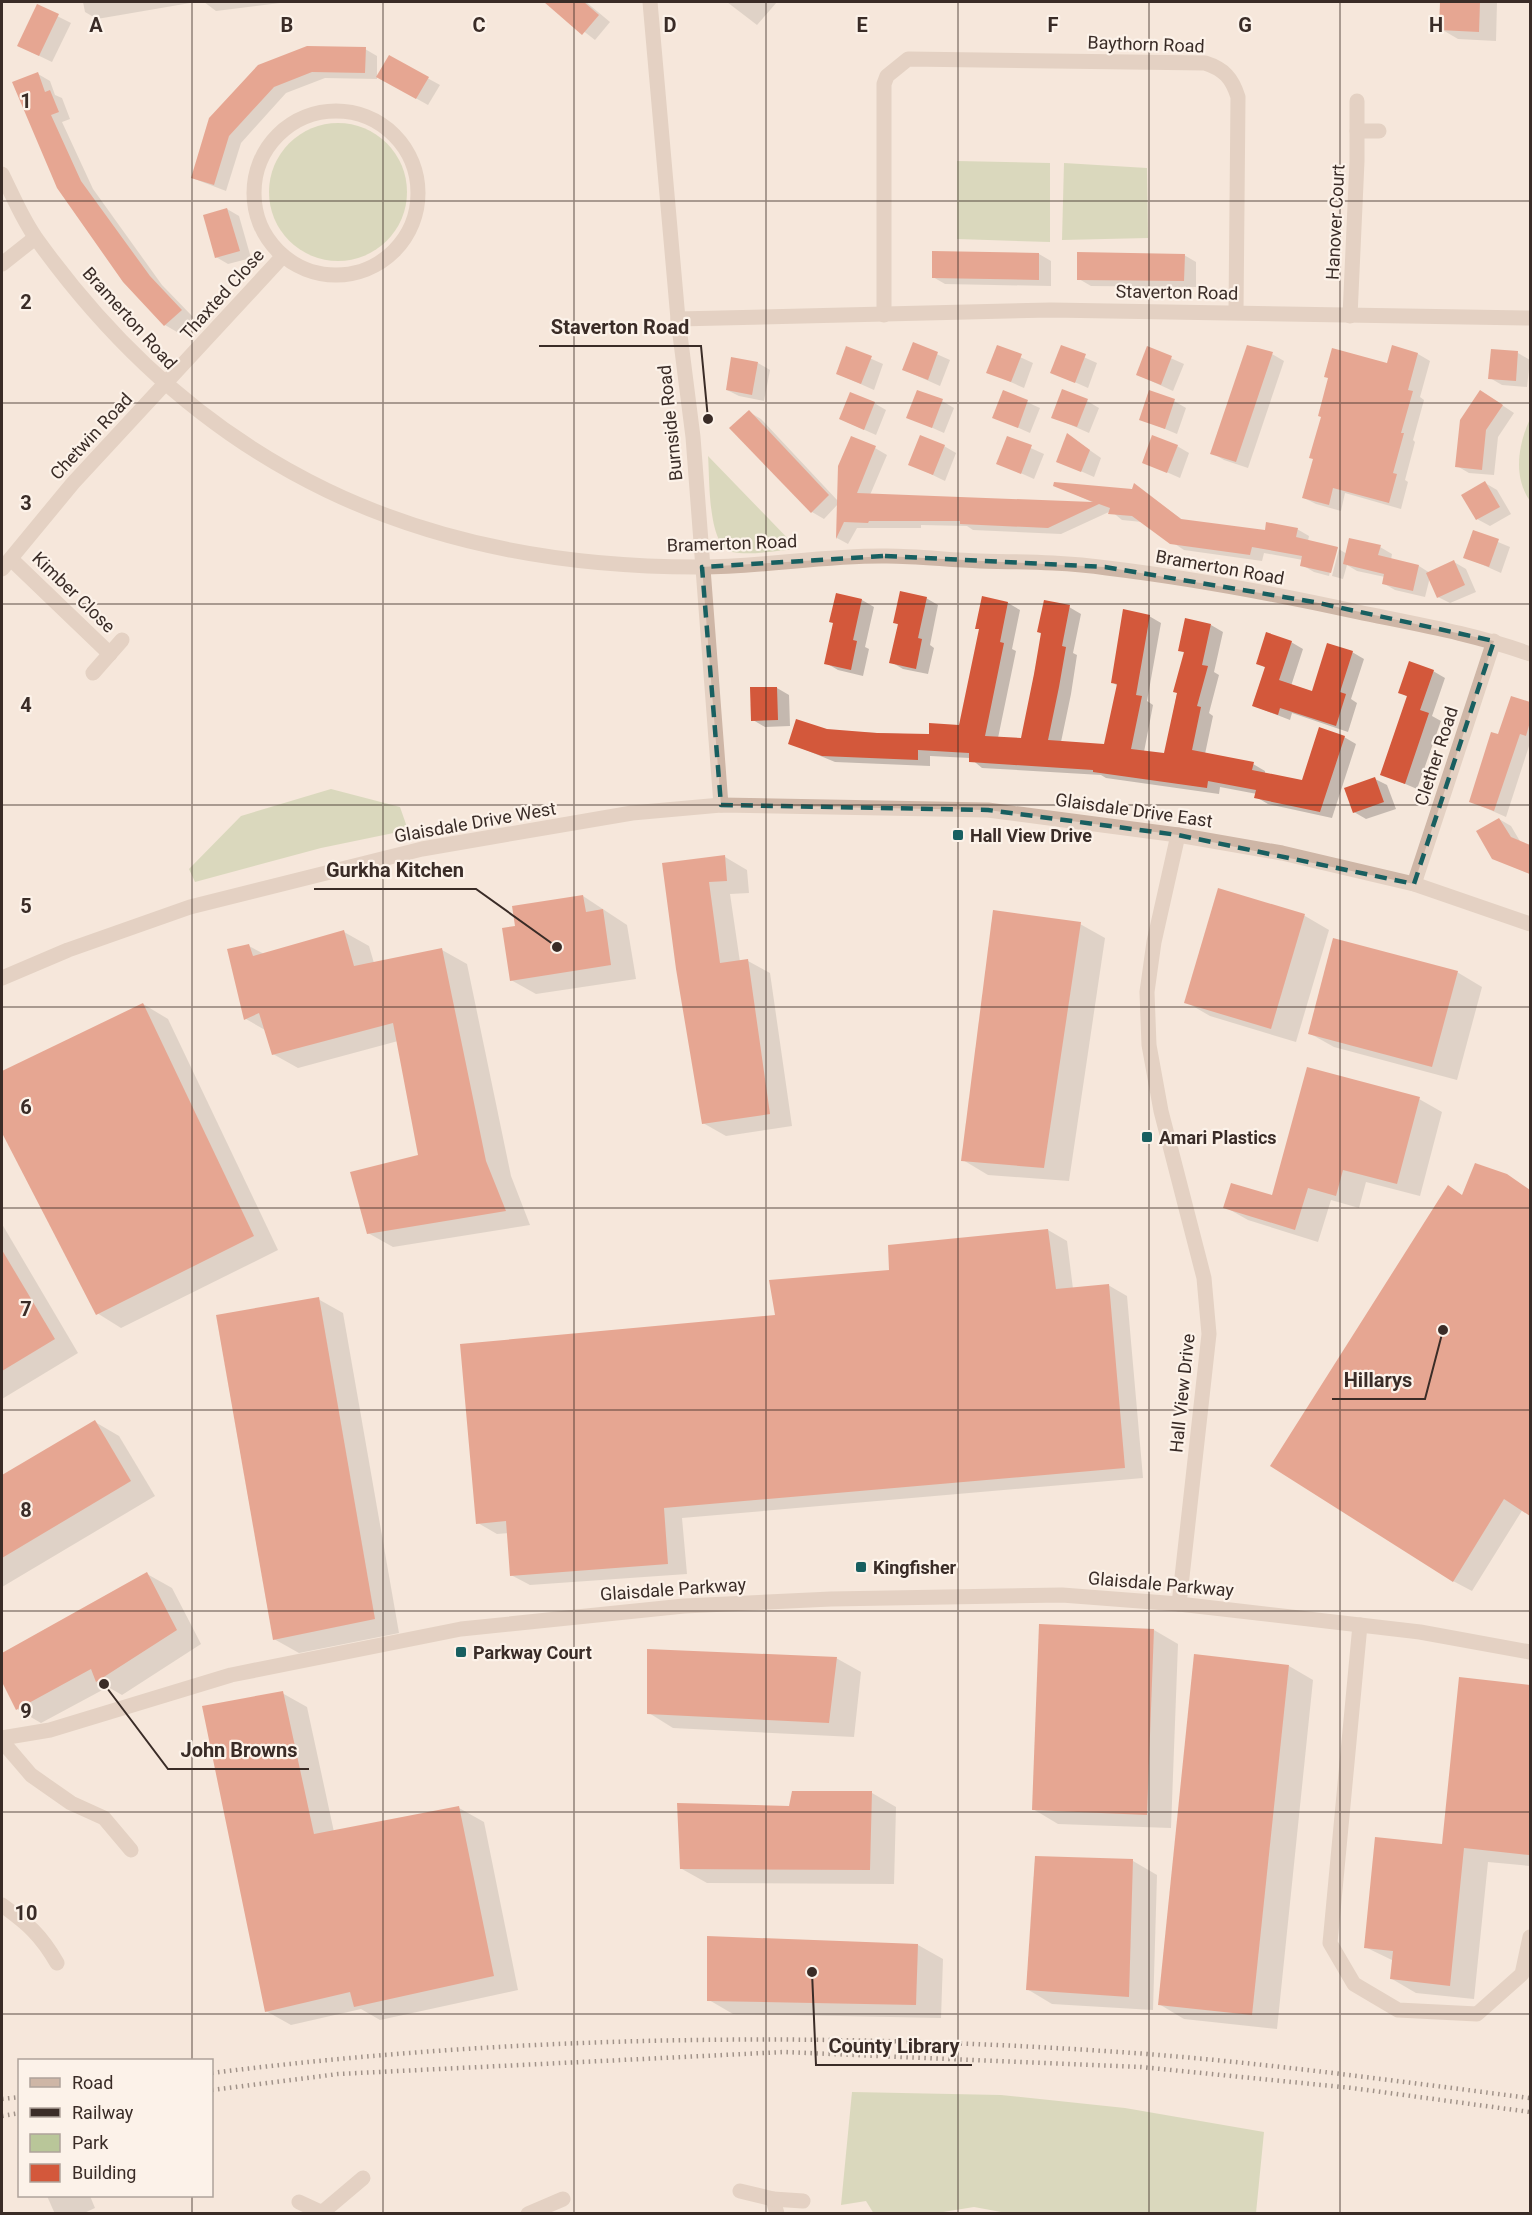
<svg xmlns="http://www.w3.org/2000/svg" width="1532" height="2215" font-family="Roboto,sans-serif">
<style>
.green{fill:#b9c699}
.shadow{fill:#0003}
.building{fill:#d3583b}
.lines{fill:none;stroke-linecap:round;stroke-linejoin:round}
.minor{stroke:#ceb6a6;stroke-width:15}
.rail{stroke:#3a2c27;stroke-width:4.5;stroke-dasharray:1.5 4.5;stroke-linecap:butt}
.marked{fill:none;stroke:#185f60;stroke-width:4.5;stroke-dasharray:12 8;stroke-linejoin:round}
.grid{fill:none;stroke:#3a2c27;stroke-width:1.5;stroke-opacity:0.55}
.poi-dot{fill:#185f60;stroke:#fcf2e9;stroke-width:2}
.labels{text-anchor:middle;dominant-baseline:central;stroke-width:4.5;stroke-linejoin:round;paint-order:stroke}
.street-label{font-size:18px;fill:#3a2c27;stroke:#fcf2e9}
.poi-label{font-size:18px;font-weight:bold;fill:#3a2c27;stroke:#fcf2e9;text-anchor:start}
.grid-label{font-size:20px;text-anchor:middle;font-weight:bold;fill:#3a2c27;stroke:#fcf2e9;stroke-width:4.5;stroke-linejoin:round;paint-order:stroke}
.leader{fill:none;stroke:#3a2c27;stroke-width:2}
.callout-dot{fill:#3a2c27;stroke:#fcf2e9;stroke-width:2}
.callout-label{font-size:20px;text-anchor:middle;font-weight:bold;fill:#3a2c27;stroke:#fcf2e9;stroke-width:4.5;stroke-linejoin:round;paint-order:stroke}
</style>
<rect width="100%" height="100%" fill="#f5e7db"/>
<g class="green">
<circle cx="338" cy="192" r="69"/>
<path d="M957,161L1050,163V242L957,239Z"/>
<path d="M1064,163L1147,168L1148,238L1062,240Z"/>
<path d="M1530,419V501C1513,477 1518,445 1530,419Z"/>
<path d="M708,456L798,549C778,550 751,556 732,552C707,546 710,477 708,456Z"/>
<path d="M331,789L400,807L408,830L321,848L195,882L189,869L241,816Z"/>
<path d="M852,2092L1001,2095L1125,2108L1264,2132L1256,2213L1012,2214L974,2207L937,2213L874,2214L866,2201L841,2205Z"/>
</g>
<g class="shadow">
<path d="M83,2H196L97,19L85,12Z"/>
<path d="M204,2H288L216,11Z"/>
<path d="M553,2H586L610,22L595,40L550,5Z"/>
<path d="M727,2H777L757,25Z"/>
<path d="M1442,2H1497L1496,41L1458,39L1441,29Z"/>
<path d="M37,6L71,23L52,62L31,52Z"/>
<path d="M365,49L377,56V79L325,78L286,93L241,143L226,191L192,178L259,66Z"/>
<path d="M389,57L440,85L428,105L378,77Z"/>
<path d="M38,74L50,81L55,95L62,98L70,119L62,122L93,189L162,285L193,317L177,332L165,325L58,188Z"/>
<path d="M1529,92H1530V123Z"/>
<path d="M227,209L239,216L251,258L228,264L216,257Z"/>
<path d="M1039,254L1051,261V286L945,284L933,277Z"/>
<path d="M1184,255L1196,262V287L1091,286L1079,279Z"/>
<path d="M914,344L950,360L940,386L904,370Z"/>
<path d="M998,347L1033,363L1024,388L988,372Z"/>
<path d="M1061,347L1097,363L1088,388L1052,372Z"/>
<path d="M1393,347L1418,354L1430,361L1420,397L1424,400L1413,440L1415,442L1405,480L1408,482L1401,509L1345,493L1341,511L1316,504L1304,498L1388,365Z"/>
<path d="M847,348L883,364L874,390L838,374Z"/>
<path d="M1148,348L1184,364L1173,391L1138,375Z"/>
<path d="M1518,353L1530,360L1527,387L1502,385L1490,378Z"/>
<path d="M1272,354L1284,361L1248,468L1224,460L1212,453Z"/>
<path d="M758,363L770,370L764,401L739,396L727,390Z"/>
<path d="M1004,392L1040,408L1030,433L994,417Z"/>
<path d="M1493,399L1514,413L1498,437L1494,475L1469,473L1457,466Z"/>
<path d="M942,401L954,408L944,433L908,417Z"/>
<path d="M1087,401L1099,408L1089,433L1053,417Z"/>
<path d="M1174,401L1186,408L1177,434L1141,419Z"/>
<path d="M874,403L886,410L876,435L840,419Z"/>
<path d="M749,412L761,419L838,501L875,448L887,455L870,495L1094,503L1055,485L1133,490L1135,485L1184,521L1266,531L1297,529L1309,536L1308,541L1337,548L1347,554L1380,547L1392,554L1391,560L1419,566L1430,573L1454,562L1466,569L1476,592L1450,603L1438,597L1430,577L1425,597L1395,590L1383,583L1385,577L1357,571L1347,565L1343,579L1332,576L1339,549H1335L1329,576L1314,572L1302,565L1303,560L1264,553L1262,561L1184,550L1142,522L1122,520L1111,511L1061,534L973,530L967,526L921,525V528H857L848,544L837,538L838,504L824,519L812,512L731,428Z"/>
<path d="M1068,435L1101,458L1094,477L1058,461Z"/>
<path d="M1008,438L1044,454L1034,479L998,463Z"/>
<path d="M944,446L956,453L945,481L910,464Z"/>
<path d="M1177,446L1189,453L1180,478L1144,462Z"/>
<path d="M1485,483L1497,490L1511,514L1490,526L1477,519L1463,495Z"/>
<path d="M1474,532L1510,547L1501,573L1465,557Z"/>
<path d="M837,595L862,600L874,607L865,647L869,649L863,676L838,670L826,663L835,624Z"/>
<path d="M926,598L938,605L930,645L934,648L928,674L903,669L891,662L899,625L895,623Z"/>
<path d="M983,598L1008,603L1020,610L1012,649L1016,651L998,738L1022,740L1042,634L1038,632L1069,607L1081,614L1073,653L1077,655L1071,694L1061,742L1106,745L1118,686L1112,682L1149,616L1161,623L1147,701L1153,705L1144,752L1165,755L1185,653L1179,650L1211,625L1223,632L1214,672L1219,675L1209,713L1213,716L1205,754L1253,764L1265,771V774L1303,782L1344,737L1356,744L1332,818L1268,804L1256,797L1257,794L1220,787L1219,794L1106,778L1101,775L982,768L970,758L930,756V766L835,762L789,743L827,731L930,735L960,727L981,630L977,628Z"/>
<path d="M1291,642L1303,649L1291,686L1313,693L1352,652L1364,659L1351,699L1357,703L1348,732L1292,713L1290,720L1254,706L1266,668L1258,663Z"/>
<path d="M1433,671L1445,678L1432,716L1441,721L1417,789L1382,774L1408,697L1399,692Z"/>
<path d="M777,688L789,695L790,726L765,727L753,720Z"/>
<path d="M1512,697L1530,704V743L1506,817L1470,801L1499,736Z"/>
<path d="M1375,779L1387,785L1396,809L1366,819L1354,812Z"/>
<path d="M1499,819L1511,826L1521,843L1530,846V874L1493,858Z"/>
<path d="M725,857L747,870L749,893L730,894L740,962L748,961L770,973L792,1126L726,1136L703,1123L663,864Z"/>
<path d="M1219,890L1305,916L1329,930L1296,1042L1210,1016L1186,1002Z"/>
<path d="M583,896L627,925L636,979L536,994L511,980L517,927Z"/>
<path d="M1080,924L1105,938L1069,1181L988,1175L963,1160Z"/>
<path d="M344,932L369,946L374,963L442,950L467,964L511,1176L530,1225L393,1247L368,1233L420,1156L398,1041L298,1068L273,1054L265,1030L246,1019L249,946L264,954Z"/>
<path d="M1457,972L1482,987L1457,1080L1334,1047L1309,1033Z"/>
<path d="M143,1004L168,1019L278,1250L121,1328L97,1313L2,1130V1073Z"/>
<path d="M1419,1099L1442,1112L1420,1196L1366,1182L1359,1208L1331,1200L1318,1242L1248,1220L1225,1207L1273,1197Z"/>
<path d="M1506,1176L1530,1190V1515L1523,1509L1472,1591L1453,1581L1449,1187L1463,1196Z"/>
<path d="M2,1224L78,1353L2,1399Z"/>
<path d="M1048,1230L1067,1241L1073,1289L1108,1285L1127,1296L1143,1478L682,1518L687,1574L530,1585L511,1575L509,1533L497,1534L478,1523L777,1316L891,1272Z"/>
<path d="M318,1299L343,1313L399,1633L299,1653L274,1639Z"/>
<path d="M95,1422L119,1436L155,1496L2,1587V1477Z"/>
<path d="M147,1574L172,1588L201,1644L122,1695L108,1687L41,1723L17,1709L2,1679V1655Z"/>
<path d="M1154,1630L1178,1644L1171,1828L1058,1824L1033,1809Z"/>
<path d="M836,1658L861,1672L854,1737L673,1728L649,1713Z"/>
<path d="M1289,1666L1313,1680L1277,2029L1184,2019L1159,2004Z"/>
<path d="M1461,1679L1530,1686V1866L1488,1862L1474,1999L1416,1993L1392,1979L1394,1961L1365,1947L1443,1846Z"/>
<path d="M282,1693L307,1707L334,1832L459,1808L484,1822L518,1990L380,2020L361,2009L291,2025L266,2011Z"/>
<path d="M872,1793L896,1807L894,1884L707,1883L682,1869L790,1808Z"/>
<path d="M1133,1861L1157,1875L1153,2010L1052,2004L1027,1989Z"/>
<path d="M918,1945L943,1959L941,2018L733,2014L709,2000Z"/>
<path d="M47,2196H90L95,2208L82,2214H55Z"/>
</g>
<g class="building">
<path d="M544,2H584L599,15L582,35Z"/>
<path d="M1440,2H1480L1479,32L1439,30Z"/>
<path d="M37,4L59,14L39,56L17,46Z"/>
<path d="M307,46L366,47L365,73L312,72L274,87L229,136L214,185L191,178L209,118L258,65Z"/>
<path d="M389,55L429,77L416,99L376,77Z"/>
<path d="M38,72L45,92L50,90L59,112L51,115L81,181L150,276L182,310L164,326L123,282L57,188L12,82Z"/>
<path d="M227,208L240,251L215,258L203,215Z"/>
<path d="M932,251L1039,253V280L932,278Z"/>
<path d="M1077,252L1185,254L1184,281L1077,280Z"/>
<path d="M913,342L938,352L928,380L902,370Z"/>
<path d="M997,345L1022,354L1011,382L986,373Z"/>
<path d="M1061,345L1086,354L1075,383L1050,373Z"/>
<path d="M1247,345L1273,352L1236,462L1210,454Z"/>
<path d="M1392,345L1418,353L1408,390L1413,391L1401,433H1404L1393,473L1397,474L1389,503L1333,488L1329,505L1302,498L1313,459L1309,458L1321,417L1318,416L1328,378L1324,377L1332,348L1387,363Z"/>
<path d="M846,346L872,356L861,384L836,374Z"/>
<path d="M1147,346L1172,356L1161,385L1136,375Z"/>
<path d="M1491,349L1518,351L1516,381L1488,379Z"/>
<path d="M731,357L758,362L752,395L726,390Z"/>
<path d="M1062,389L1088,399L1077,427L1051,418Z"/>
<path d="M917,390L943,399L932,428L906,418Z"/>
<path d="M1003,390L1028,400L1018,428L992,418Z"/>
<path d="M1149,390L1175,399L1165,429L1139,420Z"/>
<path d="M1480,390L1503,405L1486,430L1482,470L1455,467L1460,420Z"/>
<path d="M850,392L875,402L864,430L839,419Z"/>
<path d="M749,410L829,495L811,513L729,428Z"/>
<path d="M1067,433L1090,450L1081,472L1056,462Z"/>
<path d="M920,435L945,445L933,475L908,465Z"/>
<path d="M1152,435L1178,445L1167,473L1142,463Z"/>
<path d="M851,436L876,446L857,493L1093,502L1053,486L1054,482L1132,489L1134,483L1181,519L1265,530L1266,522L1298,528L1296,537L1338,547L1331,573L1300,566L1302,556L1252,547L1250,555L1170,544L1132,516L1108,514L1110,508L1099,504L1048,528L960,524V521H869L868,523L844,522L836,539L838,466Z"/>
<path d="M1007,436L1032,445L1021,474L996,464Z"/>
<path d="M1485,481L1500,507L1476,520L1461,495Z"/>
<path d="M1473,530L1499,539L1489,567L1463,558Z"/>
<path d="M1349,538L1381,545L1378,555L1419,565L1413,591L1382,584L1384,574L1343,564Z"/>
<path d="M1454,560L1465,585L1437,598L1426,573Z"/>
<path d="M900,591L927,597L918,638L922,639L916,669L889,663L898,624L893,623Z"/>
<path d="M836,593L862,599L853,640L857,641L851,670L824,664L833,623L829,622Z"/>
<path d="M982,596L1008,602L1000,642L1004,643L985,736L1021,738L1034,674L1041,633L1037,632L1044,600L1070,605L1062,646L1066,647L1059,687L1048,740L1104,744L1117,684L1111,683L1123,609L1150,615L1136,695L1142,696L1131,749L1164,753L1177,693L1173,692L1184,652L1178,651L1185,618L1211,624L1202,665L1208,666L1197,706L1201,707L1192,750L1254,762L1252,770L1302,780L1319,727L1345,736L1320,812L1254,798L1256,790L1208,781L1207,788L1093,772V770L969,762V753L918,750V760L822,756L788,744L796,719L827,729L877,733L929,734V723L959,725L979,629H975Z"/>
<path d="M1266,632L1292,641L1279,680L1312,691L1327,643L1353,651L1340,692L1346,694L1336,726L1280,708L1278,715L1252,706L1265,667L1256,664Z"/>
<path d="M1409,661L1434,670L1420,710L1429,713L1405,784L1380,775L1407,696L1398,693Z"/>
<path d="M750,687H777L778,720L751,721Z"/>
<path d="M1511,696L1530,702V722L1526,736L1520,734L1494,811L1469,802L1491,732L1498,734Z"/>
<path d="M1375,777L1384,802L1353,813L1344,788Z"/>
<path d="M1499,818L1511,837L1530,845V874L1492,859L1476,831Z"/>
<path d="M725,855L727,881L709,882L720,963L748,959L770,1114L702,1124L676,969L662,863Z"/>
<path d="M1218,888L1305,914L1271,1029L1184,1003Z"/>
<path d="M583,895L586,912L603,909L611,965L510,981L502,928L515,926L512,906Z"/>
<path d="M993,910L1081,922L1044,1168L961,1161Z"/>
<path d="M344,930L354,966L442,948L486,1161L506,1211L367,1234L350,1172L418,1155L393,1023L272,1055L259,1013L244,1020L227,949L249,944L253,956Z"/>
<path d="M1333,938L1458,971L1432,1067L1308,1034Z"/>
<path d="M143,1003L254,1236L96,1315L2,1133V1071Z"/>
<path d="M1307,1067L1420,1097L1397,1184L1343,1170L1336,1196L1308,1188L1295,1230L1223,1208L1231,1183L1272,1195Z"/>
<path d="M1475,1163L1507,1174L1530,1190V1516L1504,1499L1453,1582L1270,1466L1448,1185L1462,1195Z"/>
<path d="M1048,1229L1056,1289L1109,1284L1125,1468L664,1508L668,1564L510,1576L506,1521L476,1524L460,1344L775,1315L769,1280L889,1270L888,1245Z"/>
<path d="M2,1250L55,1339L2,1371Z"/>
<path d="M319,1297L375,1619L273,1640L216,1315Z"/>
<path d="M95,1420L131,1481L2,1558V1475Z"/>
<path d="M147,1572L177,1630L96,1682L91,1669L16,1710L2,1682V1653Z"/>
<path d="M1039,1624L1154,1629L1147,1815L1032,1810Z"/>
<path d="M647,1649L837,1657L829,1723L647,1714Z"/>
<path d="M1194,1654L1289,1665L1252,2015L1158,2005Z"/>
<path d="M1459,1677L1530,1685L1529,1855L1464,1848L1450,1986L1390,1979L1393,1951L1364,1948L1375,1837L1442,1844Z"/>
<path d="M283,1691L314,1834L459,1806L494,1976L354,2007L350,1992L265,2012L202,1706Z"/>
<path d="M792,1791H872L870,1870L680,1869L677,1803L789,1806Z"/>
<path d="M1035,1856L1133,1859L1129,1997L1026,1990Z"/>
<path d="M707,1936L918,1944L916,2005L707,2001Z"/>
</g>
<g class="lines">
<g class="minor">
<path d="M650,2L678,319L693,437L721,805"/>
<circle cx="336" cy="193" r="82"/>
<path d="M1357,131H1379"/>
<path d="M2,174C13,196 23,221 38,241C203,470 422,568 701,567C763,567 825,555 887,556C918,556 949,560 980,561C1023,562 1065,562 1107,568C1190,578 1276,594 1358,612C1416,624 1475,634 1530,654"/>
<path d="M2,264L35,238"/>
<path d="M884,315V84L887,76L908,59L1205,63C1224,69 1232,78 1238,97L1236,312"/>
<path d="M1350,316L1357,161V101"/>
<path d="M678,319L1051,310L1530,318"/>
<path d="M11,559L110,654"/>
<path d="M2,569L73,483L283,256"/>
<path d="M93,673L122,640"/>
<path d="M1178,835L1154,942L1147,992L1149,1045L1161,1111L1204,1278L1209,1334L1179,1604"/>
<path d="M1414,884L1494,641"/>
<path d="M2,978L68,950L190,907L422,849L632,813L721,805L988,810L1178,835L1282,853L1414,884L1530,924"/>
<path d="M1360,1625L1330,1943L1354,1984L1398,2010L1477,2014L1522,1974L1530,1937"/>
<path d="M2,1738L50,1730L231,1675L461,1629L684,1606L831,1599L1062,1595L1179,1604L1420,1632L1530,1652"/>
<path d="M2,1741L31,1775L71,1803L104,1818L131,1850"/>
<path d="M2,1905C28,1924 41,1935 57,1963"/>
<path d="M740,2191L773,2199L777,2214"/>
<path d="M773,2199L803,2201"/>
<path d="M299,2202L325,2214"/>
<path d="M324,2211L363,2178"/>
<path d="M528,2214L563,2199"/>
</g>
<g class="rail">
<path d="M212,2073C521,2034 836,2031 1147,2054C1275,2064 1403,2082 1530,2098"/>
<path d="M212,2090L338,2074L784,2052L1141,2067L1352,2088L1530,2112"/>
<path d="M2,2099L20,2097"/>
<path d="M2,2116L20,2113"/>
</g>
</g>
<path d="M0 0H1532V2215H0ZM885,556L1105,567L1314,602L1494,641L1414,884L1178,835L988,810L721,805L702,567Z" fill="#f5e7db" fill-opacity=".55" fill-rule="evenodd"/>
<path class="marked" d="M885,556L1105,567L1314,602L1494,641L1414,884L1178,835L988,810L721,805L702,567Z"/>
<path class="grid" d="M192,2V2060M383,2V2214M574,2V2214M766,2V2214M958,2V2214M1149,2V2214M1340,2V2214M2,201H1530M2,403H1530M2,604H1530M2,805H1530M2,1007H1530M2,1208H1530M2,1410H1530M2,1611H1530M2,1812H1530M2,2014H1530M192,2196V2214"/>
<g class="poi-dot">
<rect x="952" y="829" width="12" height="12" rx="3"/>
<rect x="1141" y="1131" width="12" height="12" rx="3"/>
<rect x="855" y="1561" width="12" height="12" rx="3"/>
<rect x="455" y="1646" width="12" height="12" rx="3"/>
</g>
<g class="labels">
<g class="street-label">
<text transform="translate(1146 44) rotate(2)">Baythorn Road</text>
<text transform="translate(1335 222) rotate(-87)">Hanover Court</text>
<text transform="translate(1177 292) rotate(1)">Staverton Road</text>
<text transform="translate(222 294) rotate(-48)">Thaxted Close</text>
<text transform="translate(130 318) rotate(48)">Bramerton Road</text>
<text transform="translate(670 423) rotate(-96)">Burnside Road</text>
<text transform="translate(91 436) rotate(-47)">Chetwin Road</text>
<text transform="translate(732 543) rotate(-2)">Bramerton Road</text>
<text transform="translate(1220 567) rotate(10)">Bramerton Road</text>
<text transform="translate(74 592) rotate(44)">Kimber Close</text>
<text transform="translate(1436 756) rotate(-72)">Clether Road</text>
<text transform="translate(1134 810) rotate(8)">Glaisdale Drive East</text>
<text transform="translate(475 822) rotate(-10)">Glaisdale Drive West</text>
<text transform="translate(1182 1393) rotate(-84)">Hall View Drive</text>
<text transform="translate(1161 1584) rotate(5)">Glaisdale Parkway</text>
<text transform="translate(673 1589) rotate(-4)">Glaisdale Parkway</text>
</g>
<g class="poi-label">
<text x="970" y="835">Hall View Drive</text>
<text x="1159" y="1137">Amari Plastics</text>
<text x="873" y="1567">Kingfisher</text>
<text x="473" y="1652">Parkway Court</text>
</g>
</g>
<g class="grid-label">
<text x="96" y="32">A</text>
<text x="287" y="32">B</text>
<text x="479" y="32">C</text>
<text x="670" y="32">D</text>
<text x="862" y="32">E</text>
<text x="1053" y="32">F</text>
<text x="1245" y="32">G</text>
<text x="1436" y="32">H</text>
<text x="26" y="108">1</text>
<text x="26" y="309">2</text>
<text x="26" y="510">3</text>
<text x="26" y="712">4</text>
<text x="26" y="913">5</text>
<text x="26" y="1114">6</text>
<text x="26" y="1316">7</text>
<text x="26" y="1517">8</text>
<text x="26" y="1718">9</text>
<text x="26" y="1920">10</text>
</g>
<path class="leader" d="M708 419L701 346H539M557 947L476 889H314M1443 1330L1425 1399H1332M104 1684L168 1769H309M812 1972L816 2065H972"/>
<g class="callout-dot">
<circle cx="708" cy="419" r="6"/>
<circle cx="557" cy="947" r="6"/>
<circle cx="1443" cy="1330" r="6"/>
<circle cx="104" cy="1684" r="6"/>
<circle cx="812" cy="1972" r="6"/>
</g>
<g class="callout-label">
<text x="620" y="334">Staverton Road</text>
<text x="395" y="877">Gurkha Kitchen</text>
<text x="1378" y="1387">Hillarys</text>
<text x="239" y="1757">John Browns</text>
<text x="894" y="2053">County Library</text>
</g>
<rect width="1532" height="2215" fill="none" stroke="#3a2c27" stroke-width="6"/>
<rect x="18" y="2059" width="195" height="138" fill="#fcf2e9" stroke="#aea39b" stroke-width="1.5"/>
<rect x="30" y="2078" width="30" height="9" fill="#ceb6a6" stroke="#aea39b" stroke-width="1.5"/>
<text x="72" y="2089" font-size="18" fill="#3a2c27">Road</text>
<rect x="30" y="2108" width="30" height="9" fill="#3a2c27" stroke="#aea39b" stroke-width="1.5"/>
<text x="72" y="2119" font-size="18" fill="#3a2c27">Railway</text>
<rect x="30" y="2134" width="30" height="18" fill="#b9c699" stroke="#aea39b" stroke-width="1.5"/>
<text x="72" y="2149" font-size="18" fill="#3a2c27">Park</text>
<rect x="30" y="2164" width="30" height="18" fill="#d3583b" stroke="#aea39b" stroke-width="1.5"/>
<text x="72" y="2179" font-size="18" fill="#3a2c27">Building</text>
</svg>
